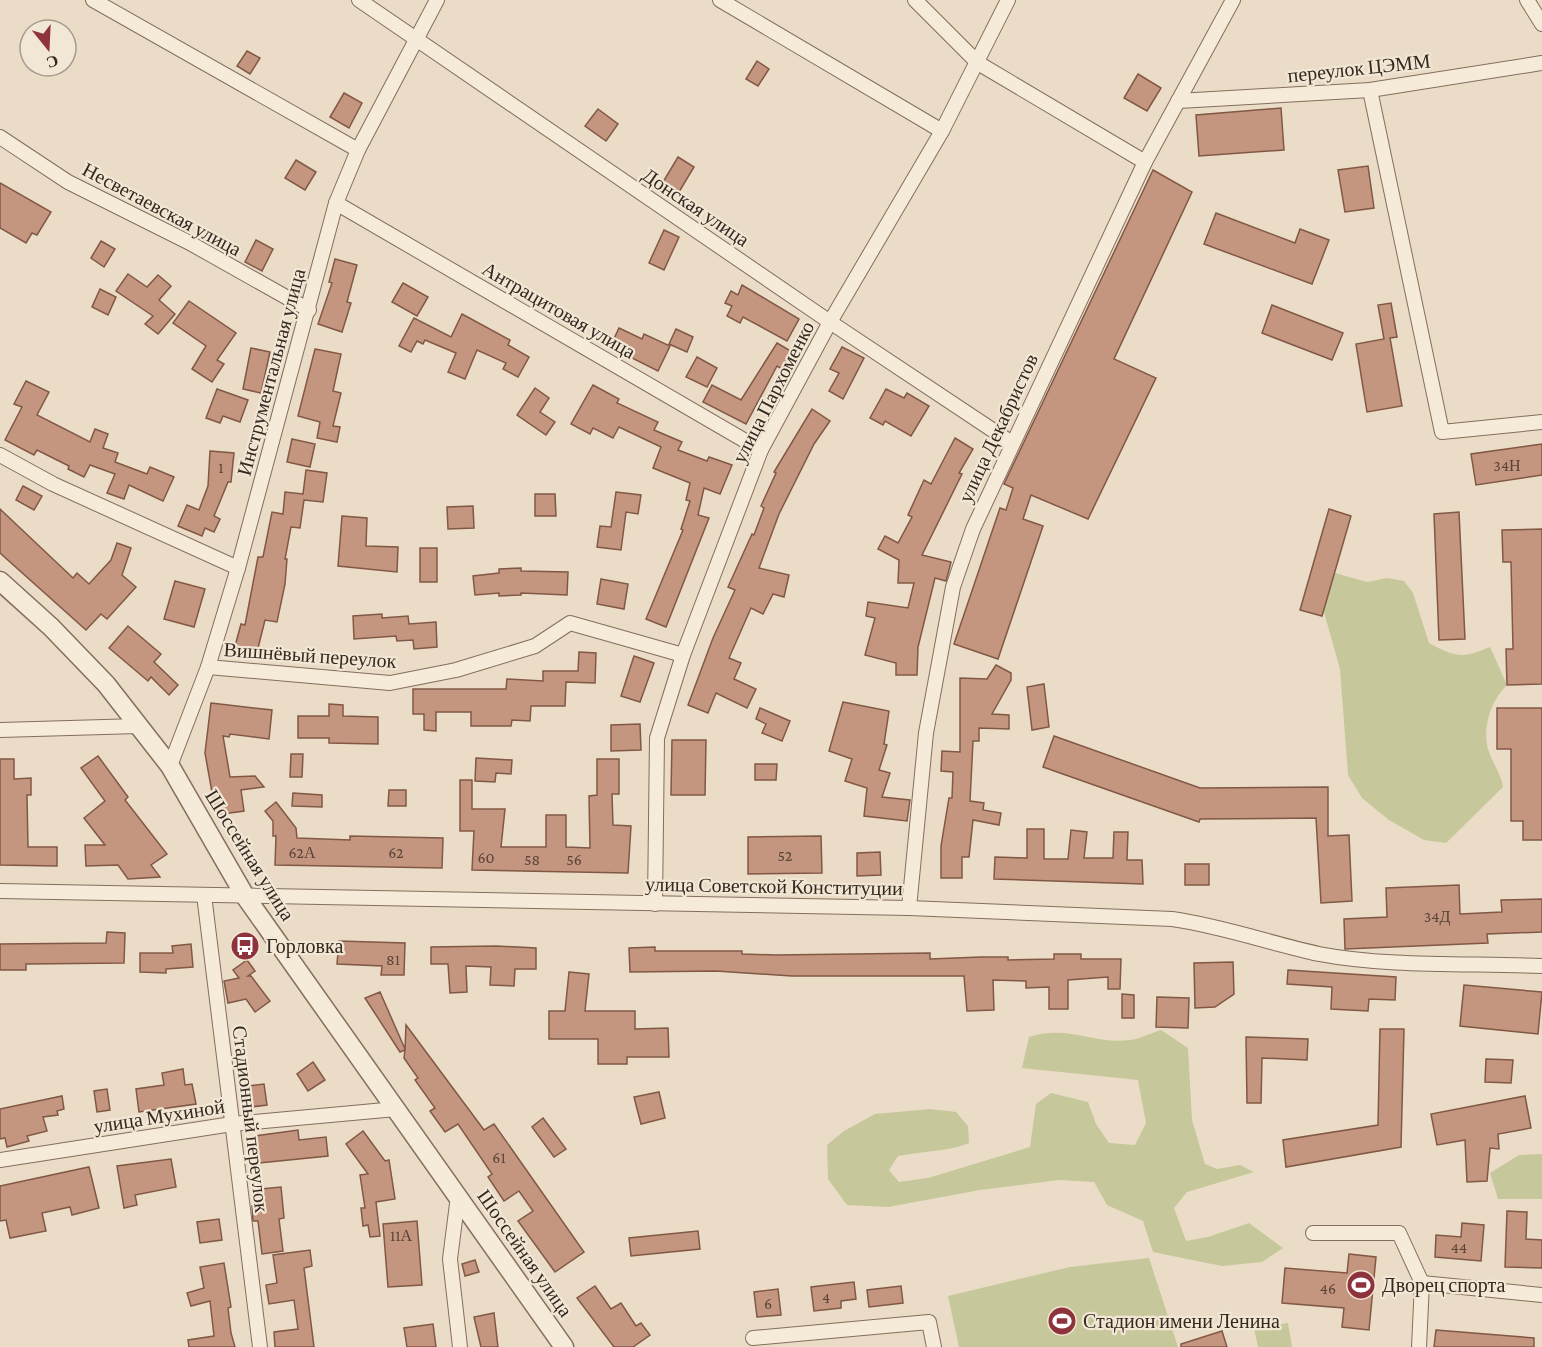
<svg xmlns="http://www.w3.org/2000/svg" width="1542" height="1347" font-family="'Crimson Pro',serif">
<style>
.green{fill:#c6c79b}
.building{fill:#c5967f;stroke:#815845;stroke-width:1.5}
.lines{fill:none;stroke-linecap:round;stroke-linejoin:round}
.minor-casing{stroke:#846e5d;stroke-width:16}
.tertiary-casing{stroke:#846e5d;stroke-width:21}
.minor{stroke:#f6ead9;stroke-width:14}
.tertiary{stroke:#f6ead9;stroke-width:18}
.labels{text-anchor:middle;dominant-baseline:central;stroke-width:4.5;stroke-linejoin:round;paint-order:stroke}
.number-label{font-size:16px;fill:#594438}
.street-label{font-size:20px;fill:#352820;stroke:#f2e7d5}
.poi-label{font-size:20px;fill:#352820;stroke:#f2e7d5;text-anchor:start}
</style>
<rect width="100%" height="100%" fill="#eadcc6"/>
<g class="green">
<path d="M1335,573L1367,582L1387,578L1404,581L1413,593L1429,643C1455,657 1462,659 1490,647L1507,685C1491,700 1481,730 1489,752C1493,764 1501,774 1503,787L1446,843L1424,840L1389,820L1362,798L1348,775L1340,669L1324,612L1313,597L1314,585Z"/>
<path d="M1161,1030L1188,1048L1192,1120L1205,1164L1217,1169L1240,1165L1254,1172L1187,1192L1174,1208L1186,1241L1208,1237L1249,1223L1283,1248L1262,1262L1222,1266L1153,1252L1143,1221L1107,1205L1094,1182L1059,1180L980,1190L888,1207L847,1205L828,1179L827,1145L844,1131L875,1114L930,1109L956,1112L968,1126L969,1143C946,1152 923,1151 898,1156L889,1170L899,1182L928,1178L1030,1147L1036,1104L1051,1093L1088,1102L1096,1124L1109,1143L1135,1145L1146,1123L1138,1080L1022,1068L1029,1037C1068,1024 1094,1045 1130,1040C1140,1039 1151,1033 1161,1030Z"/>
<path d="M1542,1154V1199H1498L1490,1173L1519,1155Z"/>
<path d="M1149,1258L1178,1347H959L948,1296L1070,1267Z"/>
<path d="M1288,1323L1292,1347H1258L1254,1328Z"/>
</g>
<g class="building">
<path d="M247,51L260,58L250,74L237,66Z"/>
<path d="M757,61L769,69L758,86L746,79Z"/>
<path d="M1138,74L1161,88L1147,111L1124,98Z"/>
<path d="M344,93L362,103L349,128L330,117Z"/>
<path d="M1281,108L1284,150L1199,156L1196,115Z"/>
<path d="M598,109L618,124L606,141L585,126Z"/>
<path d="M678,157L694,167L679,192L663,182Z"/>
<path d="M296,160L316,172L305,190L285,178Z"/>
<path d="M1368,166L1374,208L1345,212L1338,170Z"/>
<path d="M1153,170L1192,192L1114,359L1156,378L1088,519L1031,495L1023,519L1043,526L998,659L954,644L1000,508L1006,510L1013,488L1004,484Z"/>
<path d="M0,183L51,212L37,235L32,233L26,243L0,228Z"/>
<path d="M1216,213L1295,243L1300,229L1329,240L1312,284L1204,244Z"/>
<path d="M664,230L679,237L664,270L649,263Z"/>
<path d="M256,240L273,249L262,271L245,262Z"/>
<path d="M101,241L115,249L104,267L91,258Z"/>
<path d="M335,259L357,265L347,302L351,303L342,332L318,324L332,283L329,282Z"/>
<path d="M128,274L147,287L158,275L171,286L159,300L175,314L158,334L145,324L153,316L116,291Z"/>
<path d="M403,283L428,297L417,316L392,302Z"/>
<path d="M742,285L799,319L787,341L743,317L740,323L727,316L732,306L725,303L731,291L738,295Z"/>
<path d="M100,289L116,297L108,315L92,307Z"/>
<path d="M189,301L236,333L217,360L224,364L212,382L192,369L206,346L173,323Z"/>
<path d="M1391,303L1397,337L1390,338L1402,406L1367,412L1356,344L1384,339L1378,305Z"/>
<path d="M1272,305L1343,333L1332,360L1262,333Z"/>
<path d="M462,314L510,340L508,345L529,357L518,377L503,369L506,363L477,350L465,379L448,372L456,353L425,340L423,344L417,341L411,352L399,346L414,318L451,337Z"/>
<path d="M619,328L642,339L644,334L670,346L658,371L610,347Z"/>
<path d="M676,329L693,337L687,352L669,344Z"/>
<path d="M777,343L794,353L784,370L777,366L746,424L703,402L712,385L741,400Z"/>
<path d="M842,347L864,358L843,399L829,391L839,373L830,369Z"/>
<path d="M251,348L270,352L261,393L243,389Z"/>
<path d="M315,349L341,354L333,391L341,393L333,426L340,427L337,442L317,438L320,422L298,416Z"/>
<path d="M697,357L717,368L707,387L686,377Z"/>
<path d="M26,381L49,392L37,415L90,442L95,429L108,434L103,448L118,453L115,462L147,474L150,467L174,477L163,501L129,485L124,499L107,493L115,474L90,465L84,477L68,469L69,466L37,450L34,455L5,440L22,407L14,404Z"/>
<path d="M593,385L619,399L617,403L658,422L654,430L682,442L678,450L707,461L709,457L732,465L720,494L704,488L698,515L709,518L666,627L646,619L683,530L681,529L690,501L686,500L690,483L653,468L661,447L619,427L613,438L593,428L590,434L571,424Z"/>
<path d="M535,388L549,398L540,412L555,422L546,435L517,415Z"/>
<path d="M217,389L248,400L240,422L223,416L220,423L206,418Z"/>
<path d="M886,389L904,398L907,393L929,406L911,436L885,421L883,425L870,418Z"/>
<path d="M812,409L830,421L814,444L779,514L759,568L789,575L784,597L773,594L763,614L751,608L729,658L741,663L734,679L756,689L747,708L716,693L708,713L688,705L713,638L735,590L728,587L752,534L754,535L764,508L761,506L776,473L774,472Z"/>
<path d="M955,438L973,449L959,473L962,474L922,555L951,562L949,570L946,581L935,578L918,647L917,675H896V663L865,655L875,618L866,616L868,602L908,608L914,583H898L899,560L878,549L885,536L898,543L912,517L908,515L924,480L931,484Z"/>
<path d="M292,439L315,444L310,467L287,462Z"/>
<path d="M1542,444V475L1476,485L1471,454Z"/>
<path d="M210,451L234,453L231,482H228L214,516L220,519L214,532L205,528L202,536L178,526L187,505L199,510L208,486Z"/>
<path d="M306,470L327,473L323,502L304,500L300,528L291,527L285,559H287L285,584L277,622L265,620L256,656L234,650L241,624L245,625L258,557H263L272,512L283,514L285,492L303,494Z"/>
<path d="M23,486L42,496L34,510L16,500Z"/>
<path d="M616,492L641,495L638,514L626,512L621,550L597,547L600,526L611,527Z"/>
<path d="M535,494H555L556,516H535Z"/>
<path d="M473,506L474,528L448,529L447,507Z"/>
<path d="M0,509L73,578L77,573L89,584L111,560L117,543L131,548L122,575L136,587L107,619L101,614L86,630L0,553Z"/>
<path d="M1329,509L1351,516L1322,616L1300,610Z"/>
<path d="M1459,512L1465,639L1439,640L1434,514Z"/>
<path d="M342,516L367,518L366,546L398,547L397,572L338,566Z"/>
<path d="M1542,529V684L1507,685L1506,649H1513L1511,562H1503L1502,530Z"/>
<rect x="420" y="548" width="17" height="34"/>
<path d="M521,568V571L568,572L567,595L521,593V595L499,596V593L475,595L473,576L499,573V569Z"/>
<path d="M601,579L628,584L624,609L597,604Z"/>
<path d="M175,581L205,589L194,627L164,619Z"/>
<path d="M382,614V618L408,616L409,624L436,622L437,647L414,649L413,640L397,641L396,636L354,639L353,616Z"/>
<path d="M128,626L161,654L154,662L178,685L169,695L151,677L148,681L109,648Z"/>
<path d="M579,652L596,653L595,683L566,682L565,706H531L530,721L512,720L511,726H471V712H436V731L424,730V714H413V689H506L507,679L543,681V671H578Z"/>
<path d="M634,656L654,663L640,702L621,696Z"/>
<path d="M996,665L1011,673V680L992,714L1009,715V729L979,728V741H973L970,801L984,803L983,810L1001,813L999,825L973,820L969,857H962V878H941V846L949,798H952L953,772L941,771L942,751L960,752V678L987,679Z"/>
<path d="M1044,684L1049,727L1032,730L1027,687Z"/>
<path d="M843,702L889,711L884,744L887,745L879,770L890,773L882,797L910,800L907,821L864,816L867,788L845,781L852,759L829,751Z"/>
<path d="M211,703L272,710L269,739L230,734L229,737L223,736L230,777L255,776L264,787L241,790L244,811L216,815L205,753Z"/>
<path d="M329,704L343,705V716L378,717V744L329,743V738H298V716H329Z"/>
<path d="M760,708L790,721L782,741L762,733L766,724L756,719Z"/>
<path d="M1497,708H1542V840H1523V821H1511V749H1497Z"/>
<path d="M640,724L641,750L611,751V725Z"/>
<path d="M1054,736L1200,788L1328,787V836L1349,835L1352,901L1321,903L1316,818L1200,819L1199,822L1043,767Z"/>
<path d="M672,740H706L705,795H671Z"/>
<path d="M291,754H303L302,777H290Z"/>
<path d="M98,756L128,797L125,800L167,854L151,865L160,877L128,879L118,865L86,866L85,845H105L84,818L105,801L81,768Z"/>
<path d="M476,758L512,760L511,774L496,773L495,782L475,781Z"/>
<path d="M0,759H14V779L31,778V795H27L28,847H57V866L0,865Z"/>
<path d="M597,759H619V794H612L613,825L631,826L628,873L472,870L474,831H460V780H472V809H505L501,847H546V815H566V847L590,848L589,796L597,795Z"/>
<path d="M755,764H777L776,780H755Z"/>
<path d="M389,790H406V806H388Z"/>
<path d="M293,793L322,795V807L292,806Z"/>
<path d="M276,802L296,828L297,838L350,840V836L443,838L442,868L275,865L276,836H273V821L265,811Z"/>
<path d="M1027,829H1044V859H1068L1071,830L1087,832L1084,858H1113L1114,832H1128L1127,860H1142L1143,884L994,879L995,857L1027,858Z"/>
<path d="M821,836L822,873L748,874V837Z"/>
<path d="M880,852L881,875L857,876V853Z"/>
<rect x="1185" y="864" width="24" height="21"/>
<path d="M1459,885L1460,914L1502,912L1501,900L1542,899V932L1487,934L1488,943L1345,949L1344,919L1387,917L1386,888Z"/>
<path d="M107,932L125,933L124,963L26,964V970H0V944L106,943Z"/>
<path d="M339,941L405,943L404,975H381L382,966L337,964Z"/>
<path d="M191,944L193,967L166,969V973L140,972V953H173L172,946Z"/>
<path d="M496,946L536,948V969H515L514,986L490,985L491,967L466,966L467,992L450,993L448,964H431V947Z"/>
<path d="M655,947V951H742V954L775,955L930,953V959L981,957H1008V960L1054,959V954H1081V959H1121L1120,989H1108V977L1068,980V1009H1049V987L1026,988V981L993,980L994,1010L967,1011L964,976H792L716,971L630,972L629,948Z"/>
<path d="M247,960L255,971L248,976H251L270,1001L255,1012L246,999L228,1003L224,981L239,978L233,970Z"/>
<path d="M1233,962L1234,994L1215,1007L1195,1008L1194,963Z"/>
<path d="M1288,970L1396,977L1395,1000L1369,999L1368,1011L1331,1009L1332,987L1287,984Z"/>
<path d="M569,972L589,974L585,1011H635V1029L668,1028L669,1057H627V1064H598V1039H549V1011H565Z"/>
<path d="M1464,985L1542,992L1538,1034L1460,1026Z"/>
<path d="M380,992L405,1049L406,1025L484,1130L494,1124L584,1252L555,1272L518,1221L533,1211L519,1191L504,1201L488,1177L492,1174L458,1124L445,1132L430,1111L435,1108L415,1080L418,1078L404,1058L405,1050L400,1052L365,998Z"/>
<path d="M1122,994L1134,995V1018H1122Z"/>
<path d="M1157,997L1189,998L1188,1028L1156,1027Z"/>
<path d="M1380,1029H1404L1401,1147L1286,1167L1283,1140L1378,1125Z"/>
<path d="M1246,1037L1308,1039L1307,1060L1262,1058L1261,1103H1247Z"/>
<path d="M1486,1059L1513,1060L1511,1083L1485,1082Z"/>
<path d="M313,1062L325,1080L308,1091L297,1074Z"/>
<path d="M183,1069L185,1085L192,1084L196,1104L139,1112L136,1089L164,1085L162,1073Z"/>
<path d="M264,1084L267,1105L243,1108L241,1087Z"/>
<path d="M107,1089L110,1110L97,1112L94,1091Z"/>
<path d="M659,1092L665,1118L641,1124L634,1097Z"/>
<path d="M62,1096L64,1109L57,1111L58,1115L43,1117L47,1131L27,1136L29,1141L7,1147L5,1138L0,1139V1109Z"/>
<path d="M1525,1096L1531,1128L1498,1134L1499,1149L1490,1148L1487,1181L1467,1182L1465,1140L1437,1145L1431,1114Z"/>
<path d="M543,1118L566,1149L554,1157L532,1127Z"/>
<path d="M298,1130L299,1140L326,1137L328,1156L250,1164L247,1144L256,1142L255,1136Z"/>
<path d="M363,1131L385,1161L389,1160L395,1199L376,1202L380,1236L370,1237L368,1225L363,1226L361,1208H365L360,1175L368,1174L346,1144Z"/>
<path d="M171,1159L176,1187L135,1195L137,1205L124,1208L117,1166Z"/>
<path d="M89,1167L99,1208L72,1215L70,1207L42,1213L46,1231L10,1238L6,1220L0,1221V1186Z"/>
<path d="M281,1187L284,1218L279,1219L283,1251L262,1254L258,1221H253L252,1206L263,1205L261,1189Z"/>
<path d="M1507,1211L1527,1212L1526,1239L1542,1240V1268L1505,1267Z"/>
<path d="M219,1219L222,1240L200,1243L197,1222Z"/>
<path d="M417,1221L422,1285L388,1287L383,1224Z"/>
<path d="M1462,1223L1484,1225L1481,1261L1435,1257L1436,1235L1461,1237Z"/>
<path d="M698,1231L700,1249L631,1256L629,1238Z"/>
<path d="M310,1250L312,1266L304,1268L314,1347H275L274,1332L298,1329L294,1300L269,1304L266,1285L277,1283L273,1255Z"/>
<path d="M1349,1254L1376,1257L1369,1330L1342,1327L1344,1308L1282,1303L1285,1268L1347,1273Z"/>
<path d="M475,1260L479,1272L465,1276L462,1264Z"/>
<path d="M224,1263L231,1307L228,1308L231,1333L235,1347H189L188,1340L214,1336L210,1301L191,1306L187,1293L204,1288L200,1267Z"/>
<path d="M854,1282L856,1299L841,1301V1308L814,1311L811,1287Z"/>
<path d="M595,1286L611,1309L621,1303L636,1326L641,1323L650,1335L633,1347H614L577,1298Z"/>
<path d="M901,1286L903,1303L869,1307L867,1290Z"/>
<path d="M778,1289L781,1315L757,1317L754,1292Z"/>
<path d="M494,1313L498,1347H481L474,1317Z"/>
<path d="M433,1324L436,1347H407L404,1328Z"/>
<path d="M1436,1330L1534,1338V1347H1434Z"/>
<path d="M1222,1331L1227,1347H1181V1344Z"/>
</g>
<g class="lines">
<g class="minor-casing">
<g id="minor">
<path d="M93,0L358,150"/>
<path d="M359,0L830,322L1012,443"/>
<path d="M720,0L942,131"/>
<path d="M915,0L978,63L1145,162"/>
<path d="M1527,0L1542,24"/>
<path d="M1370,90L1442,432L1542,422"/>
<path d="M1178,101L1370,90L1542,63"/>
<path d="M0,137L68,182L190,243L309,310"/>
<path d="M336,203L761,450"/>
<path d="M0,455L53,484L238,568"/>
<path d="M208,667L390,683L456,670L535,646L570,623L683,655"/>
<path d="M0,730L139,726"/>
<path d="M170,766L208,667L238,568L336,203L358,150L437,0"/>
<path d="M0,891L909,908L1172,919C1222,926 1269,943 1319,954C1386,967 1472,963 1542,966"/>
<path d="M204,895L260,1347"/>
<path d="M655,904L657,738L683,655L761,450L830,322L942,131L1008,0"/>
<path d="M909,908L926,733L953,587L973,529L1145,162L1233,0"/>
<path d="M0,1160L232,1124L396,1109"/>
<path d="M458,1196L450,1259L460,1347"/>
<path d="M1313,1233H1399L1422,1283L1419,1347"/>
<path d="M1422,1283L1542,1295"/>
<path d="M753,1338L929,1322L934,1347"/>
</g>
</g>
<g class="tertiary-casing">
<path id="tertiary" d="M0,581L51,627L106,684L170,766L245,896L564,1347"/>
</g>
<use href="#minor" class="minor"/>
<use href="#tertiary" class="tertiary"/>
</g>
<defs>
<g id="bus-disc" transform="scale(1.5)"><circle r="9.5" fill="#8e333c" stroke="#f2e7d5"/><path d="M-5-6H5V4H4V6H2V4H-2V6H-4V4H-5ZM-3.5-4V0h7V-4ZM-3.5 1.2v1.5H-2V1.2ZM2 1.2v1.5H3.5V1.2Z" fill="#fff"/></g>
<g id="stadium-disc" transform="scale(1.5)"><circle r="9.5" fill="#8e333c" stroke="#f2e7d5"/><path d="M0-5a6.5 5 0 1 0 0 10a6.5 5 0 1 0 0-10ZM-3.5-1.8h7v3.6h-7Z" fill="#fff"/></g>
</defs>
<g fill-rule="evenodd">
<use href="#bus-disc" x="245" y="946"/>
<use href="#stadium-disc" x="1361" y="1285"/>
<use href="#stadium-disc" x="1062" y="1321"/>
</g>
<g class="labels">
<g class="number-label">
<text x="1507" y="465">34Н</text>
<text x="221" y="467">1</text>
<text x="302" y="852">62А</text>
<text x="396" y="852">62</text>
<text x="785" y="855">52</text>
<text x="486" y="857">60</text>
<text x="532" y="859">58</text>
<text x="574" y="859">56</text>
<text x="1437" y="916">34Д</text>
<text x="393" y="959">81</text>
<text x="499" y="1157">61</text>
<text x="401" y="1235">11А</text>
<text x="1459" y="1247">44</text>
<text x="1328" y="1288">46</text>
<text x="826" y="1297">4</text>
<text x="768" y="1303">6</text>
</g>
<g class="street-label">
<text transform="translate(1359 68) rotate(-6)">переулок ЦЭММ</text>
<text transform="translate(696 207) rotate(34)">Донская улица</text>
<text transform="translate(162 209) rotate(28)">Несветаевская улица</text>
<text transform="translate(559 310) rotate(30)">Антрацитовая улица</text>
<text transform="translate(271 372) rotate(-75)">Инструментальная улица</text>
<text transform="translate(773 392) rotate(-63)">улица Пархоменко</text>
<text transform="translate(998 428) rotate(-65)">улица Декабристов</text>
<text transform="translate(310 655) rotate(4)">Вишнёвый переулок</text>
<text transform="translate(250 855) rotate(58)">Шоссейная улица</text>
<text transform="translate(774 886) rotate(1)">улица Советской Конституции</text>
<text transform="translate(159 1116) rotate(-9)">улица Мухиной</text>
<text transform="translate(251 1119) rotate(83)">Стадионный переулок</text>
<text transform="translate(525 1253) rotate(55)">Шоссейная улица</text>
</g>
<g class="poi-label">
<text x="266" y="946">Горловка</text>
<text x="1382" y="1285">Дворец спорта</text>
<text x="1083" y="1321">Стадион имени Ленина</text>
</g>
</g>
<g transform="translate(48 48) rotate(162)"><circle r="28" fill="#f2e7d5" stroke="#a69b8d" stroke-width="1.5"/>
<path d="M0-4.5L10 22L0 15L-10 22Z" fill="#8e333c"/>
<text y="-9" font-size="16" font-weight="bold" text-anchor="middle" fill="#352820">С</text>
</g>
</svg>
